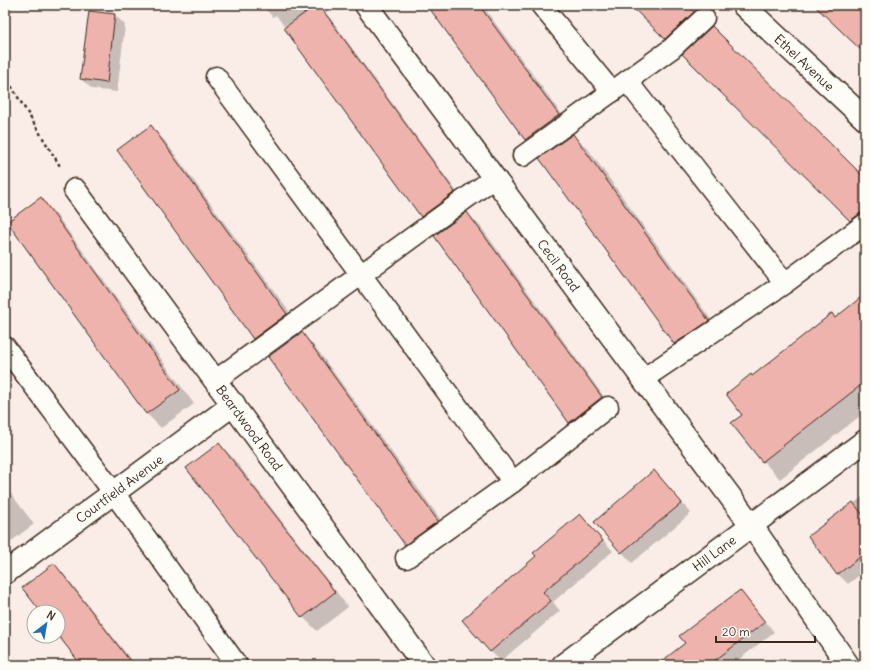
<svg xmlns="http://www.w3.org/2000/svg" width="870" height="670" font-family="Delius,sans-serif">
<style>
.shadow{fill:#0003}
.building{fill:#eeb3ac;stroke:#3b2a1e}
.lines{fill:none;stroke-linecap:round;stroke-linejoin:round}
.service-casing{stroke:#3b2a1e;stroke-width:23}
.minor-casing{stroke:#3b2a1e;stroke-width:25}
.path{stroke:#3b2a1e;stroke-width:2.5;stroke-dasharray:3 3;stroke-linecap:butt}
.service{stroke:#fdfcf7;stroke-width:20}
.minor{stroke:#fdfcf7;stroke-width:22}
.labels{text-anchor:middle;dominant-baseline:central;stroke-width:3.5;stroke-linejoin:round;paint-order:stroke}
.street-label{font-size:13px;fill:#3b2a1e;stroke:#fdfcf7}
</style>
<rect width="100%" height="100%" fill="#faede8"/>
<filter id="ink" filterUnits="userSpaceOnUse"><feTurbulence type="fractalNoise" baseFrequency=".025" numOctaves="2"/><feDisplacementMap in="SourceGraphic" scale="8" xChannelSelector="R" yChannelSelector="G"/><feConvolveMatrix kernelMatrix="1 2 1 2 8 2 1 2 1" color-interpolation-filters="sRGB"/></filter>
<g filter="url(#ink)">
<g class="shadow">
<path d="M261,5H301L306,14L318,5L331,19L467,206L435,230L421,216L276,15L273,17Z"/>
<path d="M429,5H482L573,130L540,154L526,139Z"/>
<path d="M631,5H686L707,26L679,53Z"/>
<path d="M115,15L125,25L117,92L92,89L81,79Z"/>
<path d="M683,54L865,180V234Z"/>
<path d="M151,127L165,141L301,328L268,352L254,338Z"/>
<path d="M573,135L588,149L722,335L689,358L675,343L541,159Z"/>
<path d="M40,199L55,213L194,404L161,428L147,414L8,222Z"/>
<path d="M467,213L481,227L615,412L584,437L570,423L435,236Z"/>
<path d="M865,295V412L780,479L763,461L733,423L743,415L752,377L832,315L836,319Z"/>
<path d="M301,333L316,348L452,535L420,558L405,544Z"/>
<path d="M219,444L233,458L348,607L317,631L303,617Z"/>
<path d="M654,471L691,513L632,563L595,522Z"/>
<path d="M5,486L34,524L5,546Z"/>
<path d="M865,495V571L848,584L838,574L809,537Z"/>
<path d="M580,515L613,551L553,602L560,611L501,661L490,651L538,556Z"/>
<path d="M54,564L68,579L135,665H83L58,633V612H42Z"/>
<path d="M740,591L774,632L732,665H658L686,643Z"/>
</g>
<g class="building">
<path d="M316,5H319L455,192L421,217L284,28Z"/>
<path d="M427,5H479L559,115L525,140Z"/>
<path d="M630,5H687L694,12L665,39Z"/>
<path d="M814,5H865V54Z"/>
<path d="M89,11L115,14L107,83L80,79Z"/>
<path d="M712,26L865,178V209L859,214L850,221L682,54Z"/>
<path d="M151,125L287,314L253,339L117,150Z"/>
<path d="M573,134L709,321L674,344L539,158Z"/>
<path d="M41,197L180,390L146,414L7,222Z"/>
<path d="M467,212L602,397L569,423L434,236Z"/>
<path d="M865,294V382L762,462L731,423L742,415L726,394L751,374L752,376L832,313L835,318Z"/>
<path d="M302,332L438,521L405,545L268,357Z"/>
<path d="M219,443L335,592L302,618L186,468Z"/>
<path d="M654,470L682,503L621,553L594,522Z"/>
<path d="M853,502L865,518V553L837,575L808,536Z"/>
<path d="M580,514L603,541L543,592L551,601L490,652L462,620L536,556L533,553Z"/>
<path d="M54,563L58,568L133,665H81L58,635V612H41L22,588Z"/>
<path d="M740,590L765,622L709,665H657L685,643L679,636Z"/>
</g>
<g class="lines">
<g class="service-casing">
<g id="service">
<path d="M541,5L612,92"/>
<path d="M216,77L513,482"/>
<path d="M627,81L785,283"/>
<path d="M523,156L671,49L704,18"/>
<path d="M5,347L114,493L237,665"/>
<path d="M643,379L785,283L865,224"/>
<path d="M216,380L494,178"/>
<path d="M406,558L513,482L608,407"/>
</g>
</g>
<g class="minor-casing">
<g id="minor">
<path id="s1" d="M366,5L752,526L848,665"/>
<path id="s2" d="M743,5L865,119"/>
<path id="s3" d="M75,190L424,665"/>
<path id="s4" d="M5,573L234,404"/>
<path id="s5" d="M563,665L865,441"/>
</g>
</g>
<path class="path" d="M5,76L60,166"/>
<use href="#service" class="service"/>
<use href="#minor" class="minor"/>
</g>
</g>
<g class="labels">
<g class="street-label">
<text stroke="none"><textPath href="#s2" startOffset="84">Ethel Avenue</textPath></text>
<text stroke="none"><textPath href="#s1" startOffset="324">Cecil Road</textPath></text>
<text stroke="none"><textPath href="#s3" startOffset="295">Beardwood Road</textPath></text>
<text stroke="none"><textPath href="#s4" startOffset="142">Courtfield Avenue</textPath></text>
<text stroke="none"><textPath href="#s5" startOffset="188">Hill Lane</textPath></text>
</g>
</g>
<rect width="870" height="670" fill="none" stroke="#fdfcf7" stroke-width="20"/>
<rect x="10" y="10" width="850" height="650" fill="none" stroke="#3b2a1e" stroke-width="1.5" filter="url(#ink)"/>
<g transform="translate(46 624) rotate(31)"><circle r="19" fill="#fdfcf7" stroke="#afa8a0"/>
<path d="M0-3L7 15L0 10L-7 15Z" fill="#1f6fb2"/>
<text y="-6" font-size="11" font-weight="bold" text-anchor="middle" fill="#3b2a1e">N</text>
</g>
<path d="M716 636v6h99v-6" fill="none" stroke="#3b2a1e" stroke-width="2"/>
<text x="722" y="636" font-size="12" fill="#3b2a1e" stroke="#fdfcf7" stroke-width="3" paint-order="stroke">20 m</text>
</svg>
